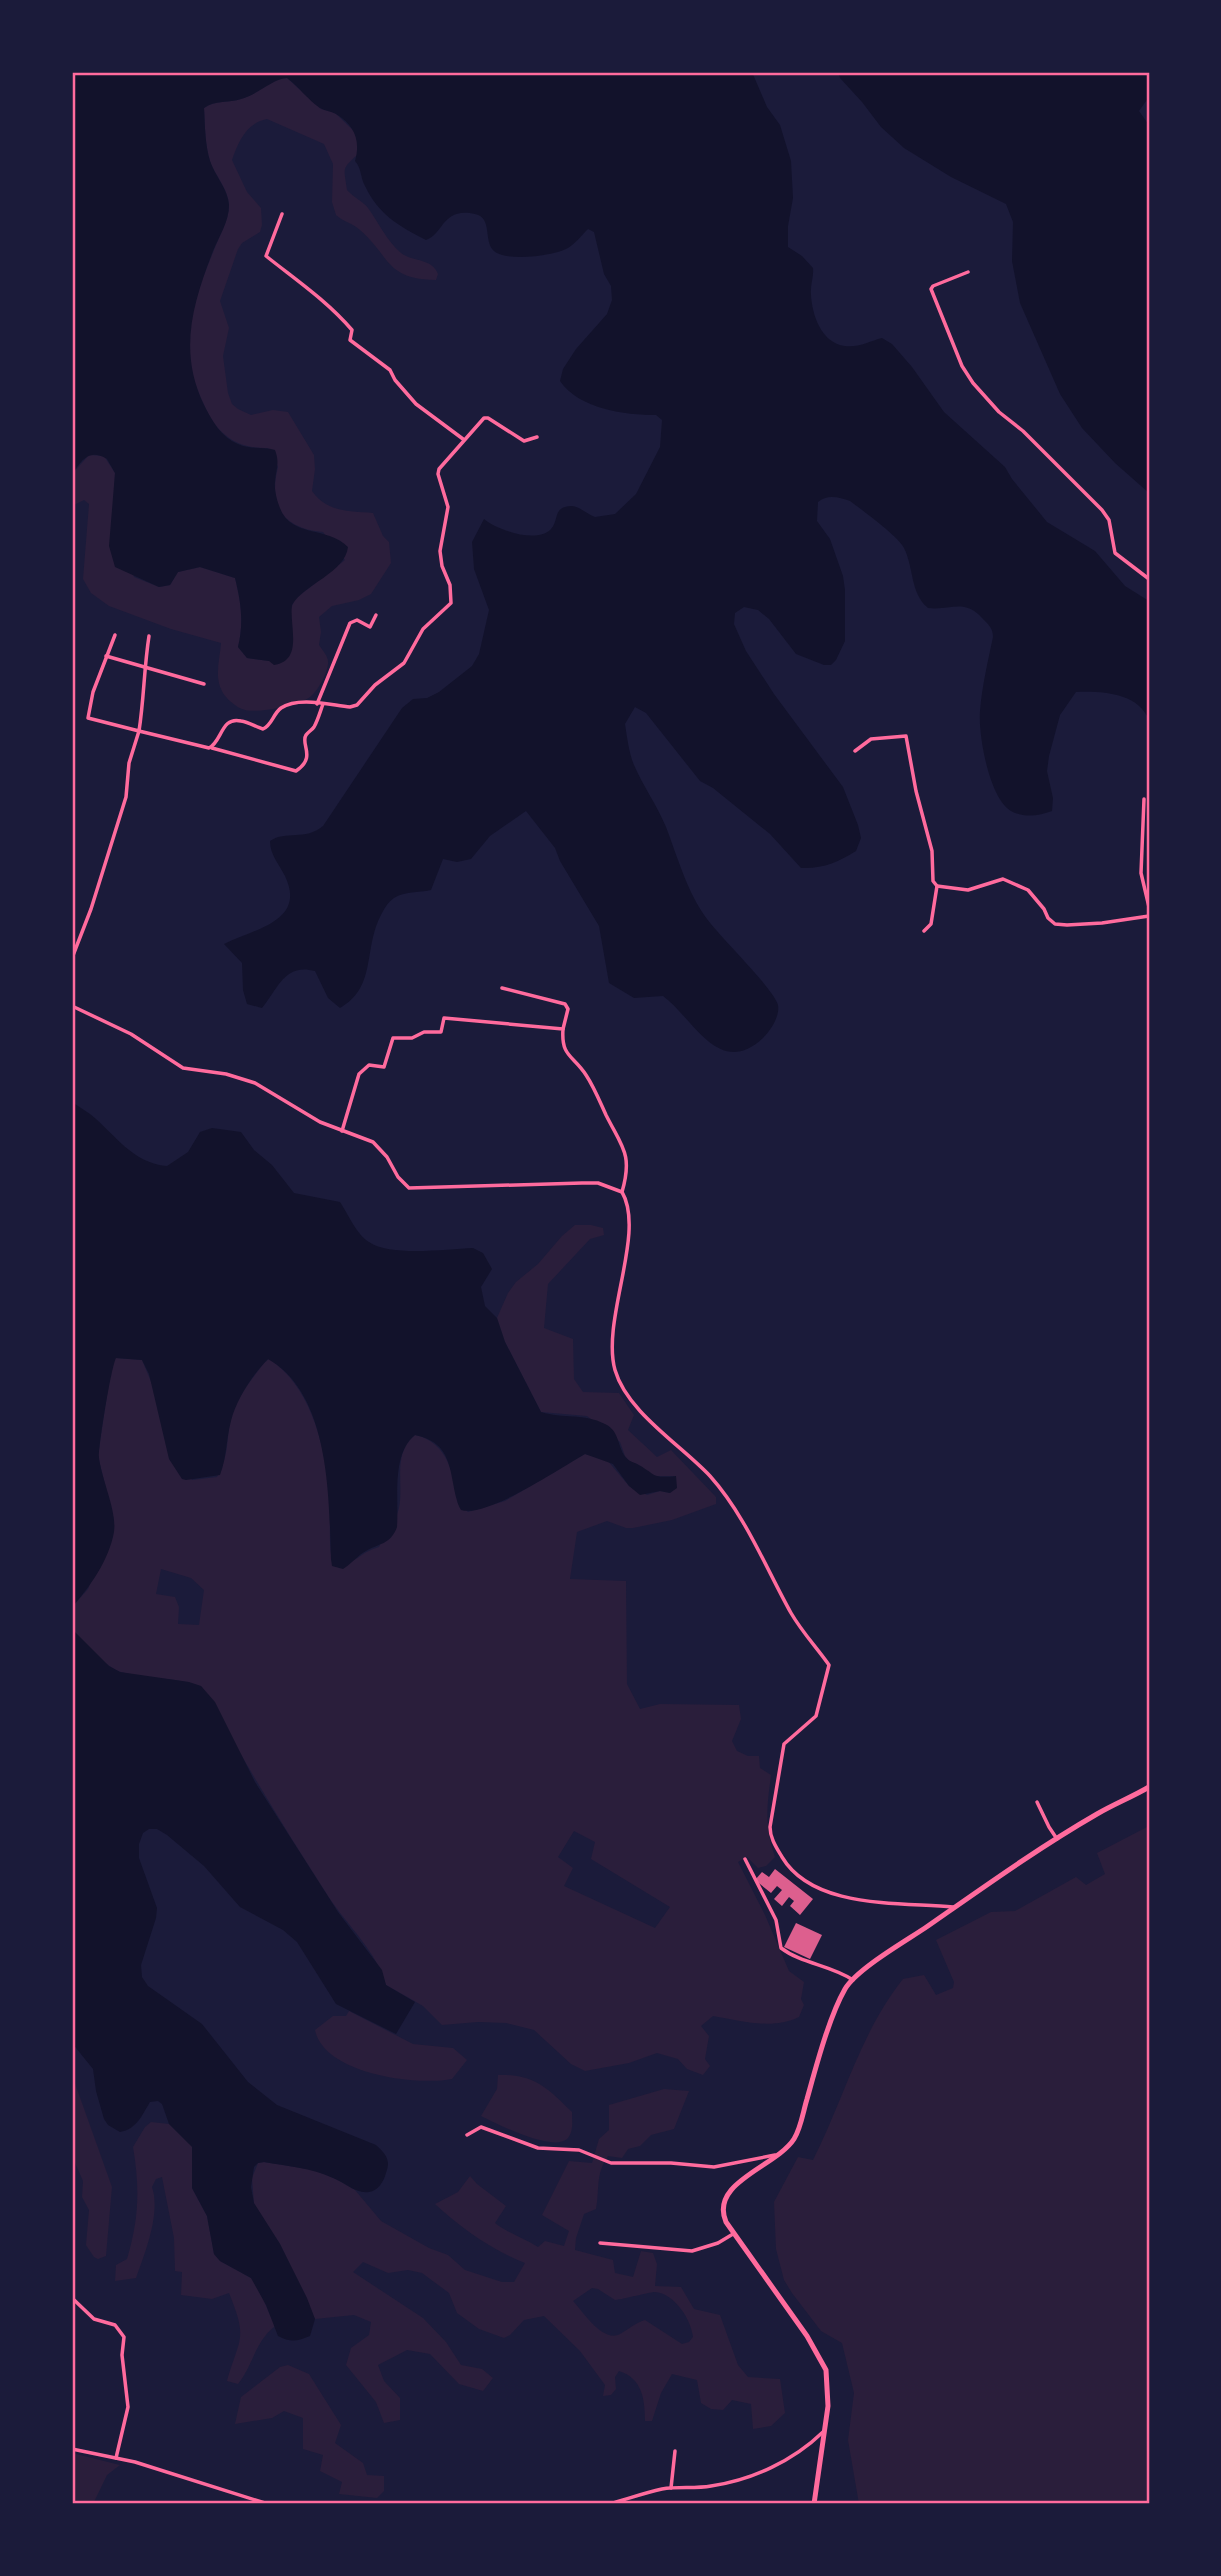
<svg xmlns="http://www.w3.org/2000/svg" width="1221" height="2576" font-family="'DejaVu Sans',sans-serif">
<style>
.green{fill:#2a1e3b;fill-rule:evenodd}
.water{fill:#12122b}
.building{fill:#dd5f8e}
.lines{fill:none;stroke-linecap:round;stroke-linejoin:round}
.minor{stroke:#ff6b9d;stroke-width:3.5}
.secondary{stroke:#ff6b9d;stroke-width:5}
.neatline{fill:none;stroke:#ff6b9d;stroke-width:2.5}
</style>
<rect width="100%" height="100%" fill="#1b1b3a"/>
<g class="green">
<path d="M287,78L321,109L335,113L357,134V155C341,170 344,167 347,190C353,197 364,202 368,208C379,223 386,240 401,253C413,262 432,258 438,274L436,280C385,279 391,257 360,230C353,223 343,222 336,215L332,202L333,164L324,144L267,119C246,123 238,143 232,160L247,192L261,208L262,225L260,232L242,243L238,249L220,301L229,328L223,356L228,393L232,404L238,409L251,415L273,410L288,412L314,455L315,469L312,491C326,512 349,511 373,513L383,536L389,542L391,563L371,594L359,600L332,606L319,617L321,632L319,645C323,651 329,657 328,664C327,674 318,691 310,697C299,705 255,715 242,709C235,706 225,698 222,691C214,677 220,658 221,643L171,629L109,606L91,593L83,579L89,504L84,500L72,506V474L89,455L104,456L115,473L114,502L134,577L159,587L170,585L178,572L200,567L235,578C241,602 244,623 238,647L247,658L269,661L295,599L345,560L323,532C283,529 268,506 278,467L268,448C241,449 221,438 208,413C200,397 191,376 189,358C185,324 201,281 214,250C219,236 229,221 229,205C228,188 215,176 210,161C205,144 205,126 204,108C215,100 229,103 241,99C259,94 271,79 287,78Z"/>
<path d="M575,1225H591L603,1228L604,1235L590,1239L548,1284L544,1328L573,1339L574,1379L583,1392L619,1393L634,1415L628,1430L657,1457L671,1450L716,1497V1504L672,1520L633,1528H626L607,1521L577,1532L570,1579L626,1581L627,1684L640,1709L660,1704L739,1705L741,1719L732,1741L737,1751L748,1756H759L760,1768L771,1775C767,1807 764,1825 775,1857L766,1866L758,1868L747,1857L738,1862L765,1915L789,1971L804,1982L801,1999L804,2005L799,2017C772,2030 742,2021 713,2016L701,2026L709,2036L705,2059L710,2066L703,2075L687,2069L678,2059L657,2053L629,2063L585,2071L571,2064L534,2030L506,2023L478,2022L442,2025L423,2006L386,1985C377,1952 347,1925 328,1896C284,1828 242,1758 202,1687C176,1676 147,1680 121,1672C107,1668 80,1641 72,1629V1607L88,1589L114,1521L98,1456L110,1375L115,1358L142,1360L192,1480L217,1477C229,1454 226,1446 230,1422C234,1401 251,1380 264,1363L269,1359C309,1385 323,1439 329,1486C332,1512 327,1540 333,1566C356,1565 358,1553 379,1547C385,1535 396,1521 399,1508C404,1483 392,1454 415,1435C448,1442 454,1475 458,1504L468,1512L505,1501L585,1454L607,1460L629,1486L647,1495L660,1491L670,1493L676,1476H653L637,1464L630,1462L625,1456L620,1442L587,1416L541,1412L505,1342L497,1318L508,1293L516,1282L538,1264L562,1236ZM161,1569L191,1578L204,1590L199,1625L178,1624L179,1607L175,1597L156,1594ZM574,1831L595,1842L591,1859L670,1907L655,1928L564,1886L573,1868L558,1857Z"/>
<path d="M1149,1826V2504H859L848,2440L854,2393L842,2343L821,2331L792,2293L784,2280L776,2249L774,2202L798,2157L813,2160C844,2099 860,2033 903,1979L924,1975L936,1995L953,1988L954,1982L936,1940L991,1912L1015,1911L1076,1877L1086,1885L1105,1874L1097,1853Z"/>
<path d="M349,2011L413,2044L453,2048L467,2060L452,2079C416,2086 324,2074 315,2030L333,2016H346Z"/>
<path d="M72,2075L112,2187L106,2256L98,2259L94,2257L86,2245L89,2210L82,2197L83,2181L72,2156Z"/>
<path d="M498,2075C535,2074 547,2088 572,2112C572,2121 574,2132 567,2139C552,2152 497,2124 481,2116L497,2089Z"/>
<path d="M664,2089L689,2091L674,2129L651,2135L640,2146L628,2149L622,2158L608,2156C595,2175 600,2188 596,2209L584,2214L576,2238L575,2250L613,2260L615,2273L633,2277L641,2251L653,2253L657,2264L655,2286L681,2287L694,2309L720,2315L738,2365L748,2377L780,2379L785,2413L771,2426L753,2429L751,2404L732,2400L723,2410L711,2409L701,2403L697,2380L672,2374L661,2393L652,2421H645C645,2399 642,2378 619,2371L615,2377L616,2389L611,2395L603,2396L605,2385L580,2351L544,2316L524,2320L510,2335L504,2338L479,2329L457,2313L449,2293L422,2273L408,2270L388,2273L363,2262L353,2272L423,2318L446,2342L461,2365L482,2369L493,2378L483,2391L459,2384L430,2354L407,2350L378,2365L384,2381L400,2398V2420L384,2423L376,2402L346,2365L351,2348L369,2335L371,2322L354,2315L315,2319L280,2244L254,2204L252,2178L258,2163L264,2162L314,2170L336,2179L355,2190L381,2221L429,2248L448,2255L465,2270L502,2282H514L525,2263C492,2250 461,2228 435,2204L458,2192L470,2176L477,2184L506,2206L495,2223C508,2233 523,2238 538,2247L545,2241L564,2246L569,2231L542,2215L569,2161L592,2163L599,2139L609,2130V2105ZM592,2288L598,2289L615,2300C624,2299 650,2292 655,2292C674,2293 691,2319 693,2337L689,2342L682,2344L645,2320C635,2323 629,2329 620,2334C603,2343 584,2313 573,2301Z"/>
<path d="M151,2122L169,2124L192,2146V2188L207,2216L214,2254L220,2261L251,2278L259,2290L275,2326C254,2343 254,2364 238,2384L227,2381C240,2336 248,2340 229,2293L212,2299L181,2295L182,2272L175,2271L174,2238L162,2177L156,2179L152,2187C161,2213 145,2253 136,2278L115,2281L116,2265L127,2259C139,2219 140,2188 133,2147L145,2127Z"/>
<path d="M288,2365L309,2374L341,2425L335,2443L363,2463L367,2475L384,2476V2491L377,2498L339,2494L342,2482L320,2471L323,2455L303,2449V2418L284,2411L272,2418L235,2424L241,2397L280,2367Z"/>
<path d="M72,2453L120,2465L107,2475L93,2504H72Z"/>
</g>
<g class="water">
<path d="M72,72H752L767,107L780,125L791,161L793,198L788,226V247L802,256L813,268C814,277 810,285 811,295C812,314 821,343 845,346C858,348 870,341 882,338L892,344L912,367L944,412L1005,467L1012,479L1047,522L1095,551L1125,586L1149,601V720C1138,693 1103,691 1076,692L1060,715L1049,756L1047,771L1053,798L1052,811C1039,816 1024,818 1011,811C989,798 978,734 980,711C982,686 988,661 993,637C993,628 988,624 982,618C964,598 950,611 928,608C910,593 914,568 904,548C898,536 862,510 850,501C839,497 827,494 818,502L817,521L830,539L843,576L845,590V641L836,660L831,665H824L796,654L769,619L758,610L744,607L735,613L734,624L746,651L774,694L843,787L858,825L861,838L856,851C838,862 823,869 801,868L770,834L713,788L700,781L646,713L635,707L625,724C627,737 629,753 634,765C643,786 657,805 666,827C678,858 687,892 707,919C720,937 774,989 778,1005C780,1016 771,1030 763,1038C719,1079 694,1019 663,996L634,998L609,983L599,926L560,861L555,848L526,811L490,836L471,859L457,862L443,859L431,890C418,893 405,891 394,898C388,902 384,909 381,915C363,949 377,987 340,1008L328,998L315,971C285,963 279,987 262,1008L247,1004L243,990L242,963L224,944C253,929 307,922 285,876C279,864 270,855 270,841C286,830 305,841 323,826L402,708L413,699L427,698L439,692L472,666L479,654L489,610L474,569L472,542L484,519C497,530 537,544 551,529C558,522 554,510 565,507C578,503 584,513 595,517L615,514L636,494L660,447L662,420L656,415C625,415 579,409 560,381L563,369L576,349L607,314L612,300L611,286L604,274L594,232L588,229C582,235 576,243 568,248C554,256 506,262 494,251C483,241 493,218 475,214C442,207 444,234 426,240C400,227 378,214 365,186C360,177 362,169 355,161C361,140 354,125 336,114C331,111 325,111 320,108C308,100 299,87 287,78C272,79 259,94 241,99C229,103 214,100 204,108C205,126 205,145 210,161C215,176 228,189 229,205C229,222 219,236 213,251C193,303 178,351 204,405C212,421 221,437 238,444C250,450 263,446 275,450C280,463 276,469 275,482C274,489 277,501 280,508C291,538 328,526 348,547C345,573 304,584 292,605C289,625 304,661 274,665L269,661L247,658L238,647C244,623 241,602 235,578L200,567L178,572L170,585L159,587L115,567L109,546L115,473L107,459C89,448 82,460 72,474Z"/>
<path d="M838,72H1058L1071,74L1149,72V97L1139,111L1149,125V493L1115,463L1082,428L1060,394L1020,303L1012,261L1013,222L1006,204L951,177L904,148L881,127L862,102L840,78Z"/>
<path d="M72,1102C78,1106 84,1110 90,1114C115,1134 132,1163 167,1166L188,1152L200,1132L212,1128L241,1132L254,1150L272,1165L294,1193L340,1202C348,1214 357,1235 369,1242C391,1257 447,1249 473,1248L483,1253L492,1269L481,1287L485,1306L497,1318L505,1342L541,1412C563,1419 584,1413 605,1424C619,1431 617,1443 624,1455C628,1461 631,1461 637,1464C656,1474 651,1479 676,1476L677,1488L670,1493L660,1491L640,1495L629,1486L613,1464L585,1454C560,1468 487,1518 461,1510C447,1482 459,1444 415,1435C391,1454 399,1500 397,1527C391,1544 380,1543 366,1551C358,1555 351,1564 343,1569L332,1566L331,1559C329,1497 330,1394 268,1359C253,1374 236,1400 231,1421C226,1439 227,1457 220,1475L186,1480L182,1479L169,1459L149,1374L142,1360L116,1358C111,1368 98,1448 99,1458C102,1481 117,1511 114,1532C109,1560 90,1587 72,1607Z"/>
<path d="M72,1629L109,1666L120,1672L189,1682L201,1686L215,1702L255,1782L338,1912L382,1970L386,1985L415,2002L396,2034L336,2004L297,1942L283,1930L240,1907L204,1866L167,1835L157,1829H149L143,1833L139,1844V1858L157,1908L156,1918L141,1965L142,1977L148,1986L202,2024L248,2082L277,2105L376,2145C386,2154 391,2160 386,2173C384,2181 378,2191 369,2192C356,2194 344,2182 333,2178C311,2168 287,2166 264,2162L258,2163L254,2167L251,2187L254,2203L280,2244L307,2298L315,2319L310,2336C298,2341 291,2343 278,2336L266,2305L251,2278L220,2261L214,2254L207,2216L192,2188V2147L169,2124L162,2104L158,2101L150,2102C142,2115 137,2129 120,2132L108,2125L104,2119L96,2091L93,2069L72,2043Z"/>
</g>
<g class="building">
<path d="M775,1869L813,1899L800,1915L790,1906L794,1901L789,1897L782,1906L774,1899L782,1890L777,1886L771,1893L755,1880L762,1872L769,1877Z"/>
<path d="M796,1923L822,1935L810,1959L784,1947Z"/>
</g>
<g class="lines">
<g class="minor">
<path d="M282,214L266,256C296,280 326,300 352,330L350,340L390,370L395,380L416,404L463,439"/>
<path d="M968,272L933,286L931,289L962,366L973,383L999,412L1023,431L1102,510L1109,520L1115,553L1149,579"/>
<path d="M115,635L93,692L88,718L139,731C144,699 144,668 149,636"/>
<path d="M106,656L204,684"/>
<path d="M317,704L350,623L357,620L370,627L376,615"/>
<path d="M212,748L296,771C317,757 300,744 306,735C308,732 312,730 314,727C318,720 320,712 323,704"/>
<path d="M855,751L871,739L906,736L916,791L932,851L933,881L937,886L931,924L924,931"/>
<path d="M1144,799L1141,873L1149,907"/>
<path d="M937,886L968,890L1003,879L1028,890L1044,909L1048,918L1055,924L1067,925L1102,923L1149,916"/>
<path d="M72,958L91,909L126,797L129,763L139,731L209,748C222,742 221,716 241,721C249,722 256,727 263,729C272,725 273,714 281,708C299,696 330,705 350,707L357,705L375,685L404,663L423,629L451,603L450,585L442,566L440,551L448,507L438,474L439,469L484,418H488L524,441L537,437"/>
<path d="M502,988L565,1004L568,1009L563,1029"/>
<path d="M72,1006L131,1034L183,1068L226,1074L255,1083L320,1122L373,1142L387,1157L398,1177L409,1188L582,1183H598L622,1192C646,1233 601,1320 615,1370C627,1412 681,1445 710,1476C745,1515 766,1568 791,1613C802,1632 817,1648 829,1665L816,1716L784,1744L770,1827C770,1838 776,1847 782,1857C813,1909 898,1902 953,1907"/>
<path d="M342,1131L359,1074L369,1065L384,1067L393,1038H412L424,1032H441L444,1018L563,1029C561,1057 573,1055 586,1075C594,1087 600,1102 606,1115C622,1147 633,1154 622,1192"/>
<path d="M1037,1802L1049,1827L1057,1839"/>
<path d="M745,1859L776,1920L781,1948C802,1964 831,1965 853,1980"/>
<path d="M467,2135L481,2127L538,2148L579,2150L611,2163H671L714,2167L775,2155"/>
<path d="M600,2243L692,2251L718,2243L733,2234"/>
<path d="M72,2298L94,2319L115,2325L124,2337L122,2355L128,2407L116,2458"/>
<path d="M72,2449L135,2462L268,2504"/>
<path d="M671,2488L675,2451"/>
<path d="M609,2504C627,2499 644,2493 662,2489C678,2486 695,2489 711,2486C752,2480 793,2461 823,2432"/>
</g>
<path class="secondary" d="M814,2504L828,2406L826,2370L807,2336L726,2222C709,2182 776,2167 794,2139C801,2128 803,2112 807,2099C816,2067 829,2017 845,1989C857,1969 904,1942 925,1928C981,1889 1038,1848 1097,1814C1114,1804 1132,1797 1149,1787"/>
</g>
<rect width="1221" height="2576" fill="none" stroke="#1b1b3a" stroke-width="147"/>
<rect x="74" y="74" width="1074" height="2428" class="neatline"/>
</svg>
